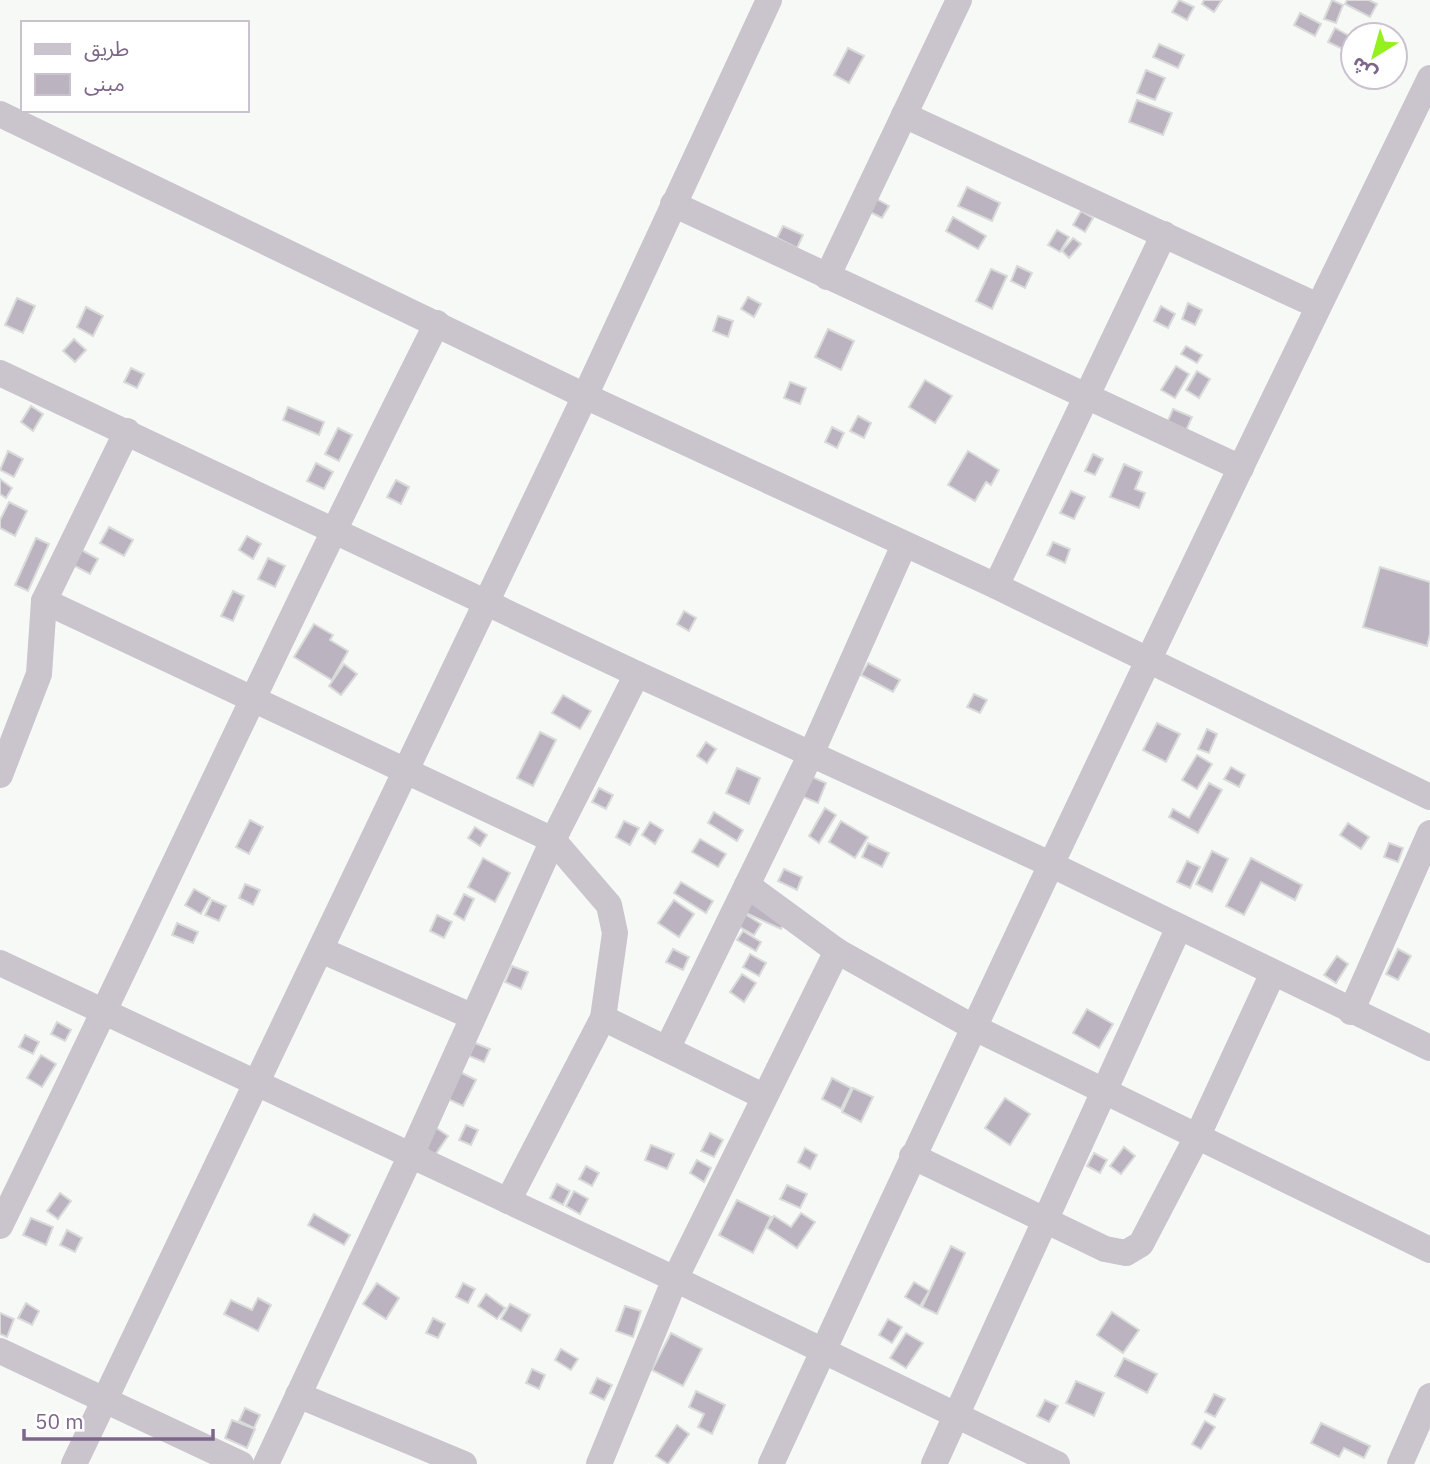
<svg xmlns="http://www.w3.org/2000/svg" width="1430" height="1464" font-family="'IBM Plex Sans','Noto Sans Arabic',sans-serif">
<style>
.building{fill:#bcb3c1;stroke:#d9dbd9;stroke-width:2}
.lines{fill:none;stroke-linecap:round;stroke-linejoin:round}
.minor{stroke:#cac4cd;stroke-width:26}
</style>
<rect width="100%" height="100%" fill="#f7f9f7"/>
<g class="building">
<path d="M1179,0L1194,7L1187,20L1172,12Z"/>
<path d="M1204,0H1222L1214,12L1202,4Z"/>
<path d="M1332,0L1343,5L1336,23L1324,19Z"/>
<path d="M1347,0H1369L1377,4L1370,17L1345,4Z"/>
<path d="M1300,13L1321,24L1315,36L1294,25Z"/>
<path d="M1335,28L1353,38V54L1328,42Z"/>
<path d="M1159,44L1184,55L1178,68L1153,57Z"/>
<path d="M848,48L864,56L849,83L834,75Z"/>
<path d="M1146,70L1165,78L1155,100L1137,93Z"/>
<path d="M1137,100L1172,113L1163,135L1129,122Z"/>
<path d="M967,187L1000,203L992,221L958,206Z"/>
<path d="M875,198L889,206L882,218L868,211Z"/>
<path d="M1081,211L1093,218L1085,232L1073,225Z"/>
<path d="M953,217L986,236L978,249L946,231Z"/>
<path d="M783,226L803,235L797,248L777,238Z"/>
<path d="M1057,230L1069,237L1060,252L1048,245Z"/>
<path d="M1073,238L1081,244L1069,258L1062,251Z"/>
<path d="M1017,266L1032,273L1025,288L1011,281Z"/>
<path d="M991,269L1007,276L992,309L976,301Z"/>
<path d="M748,297L761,304L754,317L741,309Z"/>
<path d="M17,298L35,306L23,333L5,325Z"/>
<path d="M1188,303L1202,310L1195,325L1182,319Z"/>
<path d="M1161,306L1175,314L1168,328L1154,321Z"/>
<path d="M86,307L103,316L93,336L77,327Z"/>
<path d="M718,316L733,321L728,337L713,331Z"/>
<path d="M828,329L854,341L841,370L815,357Z"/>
<path d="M74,339L86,350L75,362L63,351Z"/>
<path d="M1186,346L1202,355L1197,363L1181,354Z"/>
<path d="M1176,366L1189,374L1175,398L1161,390Z"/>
<path d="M131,368L144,374L137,388L124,382Z"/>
<path d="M1197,371L1210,379L1199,398L1186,390Z"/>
<path d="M925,380L952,396L935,423L909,407Z"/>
<path d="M790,382L806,388L800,404L784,398Z"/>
<path d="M31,406L43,414L33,431L21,422Z"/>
<path d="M288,407L324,422L319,435L283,420Z"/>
<path d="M1173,409L1192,417L1185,433L1166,425Z"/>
<path d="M858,416L871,423L864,438L850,431Z"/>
<path d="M832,427L844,433L837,448L825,442Z"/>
<path d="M338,428L352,435L339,461L325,454Z"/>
<path d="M8,451L23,459L14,477L0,470Z"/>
<path d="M968,451L999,470L991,485L986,482L975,501L948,485Z"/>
<path d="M1093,454L1103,459L1095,475L1085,471Z"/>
<path d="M316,463L333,472L324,489L307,481Z"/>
<path d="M1124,464L1142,472L1135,489L1145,493L1139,508L1110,497Z"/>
<path d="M0,479L12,488L6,498L0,494Z"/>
<path d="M396,480L409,487L401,504L387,497Z"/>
<path d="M1071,491L1085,497L1074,519L1060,513Z"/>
<path d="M9,502L27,511L15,536L0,528V520Z"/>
<path d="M109,527L133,540L124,556L100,543Z"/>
<path d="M247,536L261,544L253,559L239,550Z"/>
<path d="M36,538L49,544L28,591L15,585Z"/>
<path d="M1053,542L1070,549L1065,563L1047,555Z"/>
<path d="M78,548L98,559L90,574L71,564Z"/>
<path d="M268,558L285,566L275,587L258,579Z"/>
<path d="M1380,567L1430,582V634L1427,646L1363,627Z"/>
<path d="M233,591L244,596L233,621L221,616Z"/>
<path d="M684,611L696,618L689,631L677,624Z"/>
<path d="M314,624L333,635L330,640L348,651L332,680L294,657Z"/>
<path d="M868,663L900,680L893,692L861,675Z"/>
<path d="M344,664L357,674L341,695L329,686Z"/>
<path d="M974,694L987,700L980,713L967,707Z"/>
<path d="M563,695L591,711L580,729L552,713Z"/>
<path d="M1157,723L1180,734L1166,762L1143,750Z"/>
<path d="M1207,729L1217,734L1209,753L1198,749Z"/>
<path d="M540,732L556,740L533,786L517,778Z"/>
<path d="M706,742L716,749L707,763L697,756Z"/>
<path d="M1197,755L1212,764L1197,789L1182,780Z"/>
<path d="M1231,767L1245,775L1239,787L1224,779Z"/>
<path d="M737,768L760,778L749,804L726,793Z"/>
<path d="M810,776L826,783L818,803L801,796Z"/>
<path d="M1209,783L1222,790L1198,833L1169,817L1173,809L1189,818Z"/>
<path d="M599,788L613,795L606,809L592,802Z"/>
<path d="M825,808L836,815L819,843L809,836Z"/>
<path d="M714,812L743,830L737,841L708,823Z"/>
<path d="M250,820L263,827L249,854L236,847Z"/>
<path d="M624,821L639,828L630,845L616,837Z"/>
<path d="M841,821L868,837L855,858L829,842Z"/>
<path d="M650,822L663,830L655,844L642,835Z"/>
<path d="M1348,823L1369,837L1361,849L1340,835Z"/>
<path d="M475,827L487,835L480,846L468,838Z"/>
<path d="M700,839L726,854L718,867L692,852Z"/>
<path d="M868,843L889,853L882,867L862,857Z"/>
<path d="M1389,843L1403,848L1398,862L1384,857Z"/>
<path d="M1212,851L1228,859L1212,892L1196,884Z"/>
<path d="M483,858L510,873L495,902L468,887Z"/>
<path d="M1251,858L1302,885L1295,900L1261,882L1244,915L1226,906Z"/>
<path d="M1187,861L1200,867L1190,888L1177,882Z"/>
<path d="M784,869L802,877L797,890L778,881Z"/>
<path d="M681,882L713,901L706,913L674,893Z"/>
<path d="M245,884L260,890L253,905L239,898Z"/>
<path d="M194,889L210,898L201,914L185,905Z"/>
<path d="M464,894L474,899L464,920L454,914Z"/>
<path d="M753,897L788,913L781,929L746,913Z"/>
<path d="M212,900L226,906L219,921L205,915Z"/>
<path d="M674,900L694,914L679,937L658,923Z"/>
<path d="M745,914L761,924L754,935L738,926Z"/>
<path d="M437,915L452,922L444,938L430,931Z"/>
<path d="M177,923L198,932L193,943L172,935Z"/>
<path d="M743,931L761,942L756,951L737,940Z"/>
<path d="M673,949L689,957L683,970L666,962Z"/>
<path d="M1398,949L1411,956L1398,980L1386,974Z"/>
<path d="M750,954L766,963L759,976L743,967Z"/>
<path d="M1337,956L1348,964L1336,983L1324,975Z"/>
<path d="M512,966L528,972L521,989L505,982Z"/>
<path d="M742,974L756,983L744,1002L730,992Z"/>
<path d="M1087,1009L1113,1024L1099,1048L1073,1033Z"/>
<path d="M57,1022L71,1030L65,1041L51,1034Z"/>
<path d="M25,1035L39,1042L33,1054L19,1047Z"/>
<path d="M475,1043L490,1049L484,1062L469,1056Z"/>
<path d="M41,1055L56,1064L42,1087L27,1078Z"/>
<path d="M460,1072L476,1080L463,1106L448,1099Z"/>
<path d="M832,1078L851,1088L841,1109L822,1099Z"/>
<path d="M853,1088L873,1097L861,1122L842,1112Z"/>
<path d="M1005,1098L1030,1114L1010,1145L985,1128Z"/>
<path d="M429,1123L448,1136L435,1155L416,1142Z"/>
<path d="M466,1125L478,1130L471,1145L459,1140Z"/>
<path d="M710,1133L723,1140L714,1157L701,1151Z"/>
<path d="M651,1145L674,1154L667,1169L645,1160Z"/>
<path d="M1124,1147L1135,1156L1121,1174L1110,1166Z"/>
<path d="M805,1148L817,1155L810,1169L798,1162Z"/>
<path d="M1094,1153L1107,1160L1100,1173L1087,1166Z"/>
<path d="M697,1160L711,1168L704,1182L690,1173Z"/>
<path d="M586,1166L599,1173L592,1186L579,1179Z"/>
<path d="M557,1184L570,1191L563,1205L550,1198Z"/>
<path d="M787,1185L807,1194L800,1208L780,1199Z"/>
<path d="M574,1191L588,1199L580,1214L566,1206Z"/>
<path d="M60,1193L71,1201L58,1219L47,1211Z"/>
<path d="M737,1200L771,1217L753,1253L719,1235Z"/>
<path d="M801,1213L815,1222L797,1248L767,1228L774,1216L791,1227Z"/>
<path d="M314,1214L350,1235L344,1245L308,1225Z"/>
<path d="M31,1218L53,1227L46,1245L23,1235Z"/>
<path d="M67,1230L82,1238L75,1252L60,1245Z"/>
<path d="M951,1246L965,1253L937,1314L922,1307Z"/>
<path d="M914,1282L929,1291L920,1306L905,1297Z"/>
<path d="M377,1283L399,1298L386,1319L363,1304Z"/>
<path d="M463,1283L475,1289L468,1303L456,1297Z"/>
<path d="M486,1294L505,1308L497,1319L478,1306Z"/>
<path d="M258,1298L271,1305L258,1331L224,1314L231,1300L252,1310Z"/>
<path d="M26,1303L39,1311L32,1325L18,1318Z"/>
<path d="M510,1304L530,1315L521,1331L501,1319Z"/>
<path d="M625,1306L641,1311L633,1337L616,1331Z"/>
<path d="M1112,1312L1139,1330L1123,1353L1097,1335Z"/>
<path d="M0,1313L14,1319L7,1337L0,1334Z"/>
<path d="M433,1318L445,1324L438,1338L426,1333Z"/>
<path d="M888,1319L902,1327L892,1343L879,1335Z"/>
<path d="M671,1333L702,1349L683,1386L652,1370Z"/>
<path d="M906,1333L923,1343L906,1368L890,1358Z"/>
<path d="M561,1349L578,1359L571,1370L555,1360Z"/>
<path d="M1124,1358L1157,1374L1147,1393L1115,1376Z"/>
<path d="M532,1369L545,1375L539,1389L526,1383Z"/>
<path d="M597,1378L612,1385L604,1400L590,1393Z"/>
<path d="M1076,1381L1104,1393L1094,1416L1066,1403Z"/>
<path d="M696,1391L725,1405L712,1434L698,1427L704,1414L689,1407Z"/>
<path d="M1214,1394L1225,1399L1215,1417L1205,1412Z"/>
<path d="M1045,1400L1058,1406L1049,1422L1037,1416Z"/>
<path d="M245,1408L260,1415L254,1428L239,1421Z"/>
<path d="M232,1420L255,1429L247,1448L225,1438Z"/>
<path d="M1205,1421L1215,1427L1201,1449L1192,1444Z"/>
<path d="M1321,1423L1370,1446L1364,1458L1344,1448L1339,1457L1311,1443Z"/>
<path d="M677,1425L689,1434L668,1464L656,1456Z"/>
</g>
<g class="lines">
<g class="minor">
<path d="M0,114L585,396L996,586L1430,797"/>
<path d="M904,115L1318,306"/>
<path d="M673,204L1241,468"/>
<path d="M827,277L959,0"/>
<path d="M0,373L637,674L1050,864L1430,1048"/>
<path d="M996,586L1164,234"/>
<path d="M44,601L553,840L609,905L615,933L603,1018L508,1201"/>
<path d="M0,775L39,674L44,601L127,431"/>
<path d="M747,885L837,951L973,1027L1430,1250"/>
<path d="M321,950L471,1016"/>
<path d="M0,963L675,1279L1057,1464"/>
<path d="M1351,1012L1430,833"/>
<path d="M603,1018L763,1096"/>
<path d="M667,1049L811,754L904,545"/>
<path d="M912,1156L1105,1249L1126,1253L1141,1244L1198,1135L1272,975"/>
<path d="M0,1226C147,926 286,622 437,323"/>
<path d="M0,1351L241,1464"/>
<path d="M298,1395L464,1464"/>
<path d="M74,1464L585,396L769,0"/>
<path d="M266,1464L411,1155L553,840L637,674"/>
<path d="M599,1464L675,1279L837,951"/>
<path d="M771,1464C985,999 1205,538 1430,78"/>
<path d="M934,1464L1179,927"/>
<path d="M1400,1464L1430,1396"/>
</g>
</g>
<rect x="21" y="21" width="228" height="91" fill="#ffffff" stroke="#cbc2d0" stroke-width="2"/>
<rect x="35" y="44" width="35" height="10" fill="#cac4cd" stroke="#cbc2d0" stroke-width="2"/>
<text x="84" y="56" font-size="21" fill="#7e668a">طريق</text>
<rect x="35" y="74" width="35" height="21" fill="#bcb3c1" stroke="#cbc2d0" stroke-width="2"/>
<text x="84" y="91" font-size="21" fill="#7e668a">مبنى</text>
<g transform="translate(1374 56) rotate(217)"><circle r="33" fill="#ffffff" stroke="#cbc2d0" stroke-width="2"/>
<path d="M0-5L12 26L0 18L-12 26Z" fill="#95f020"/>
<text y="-10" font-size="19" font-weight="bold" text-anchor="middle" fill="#7e668a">ش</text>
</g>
<path d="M24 1429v10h189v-10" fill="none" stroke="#7e668a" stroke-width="3.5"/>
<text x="35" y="1429" font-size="21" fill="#7e668a" stroke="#ffffff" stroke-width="5" paint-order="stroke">50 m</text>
</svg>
